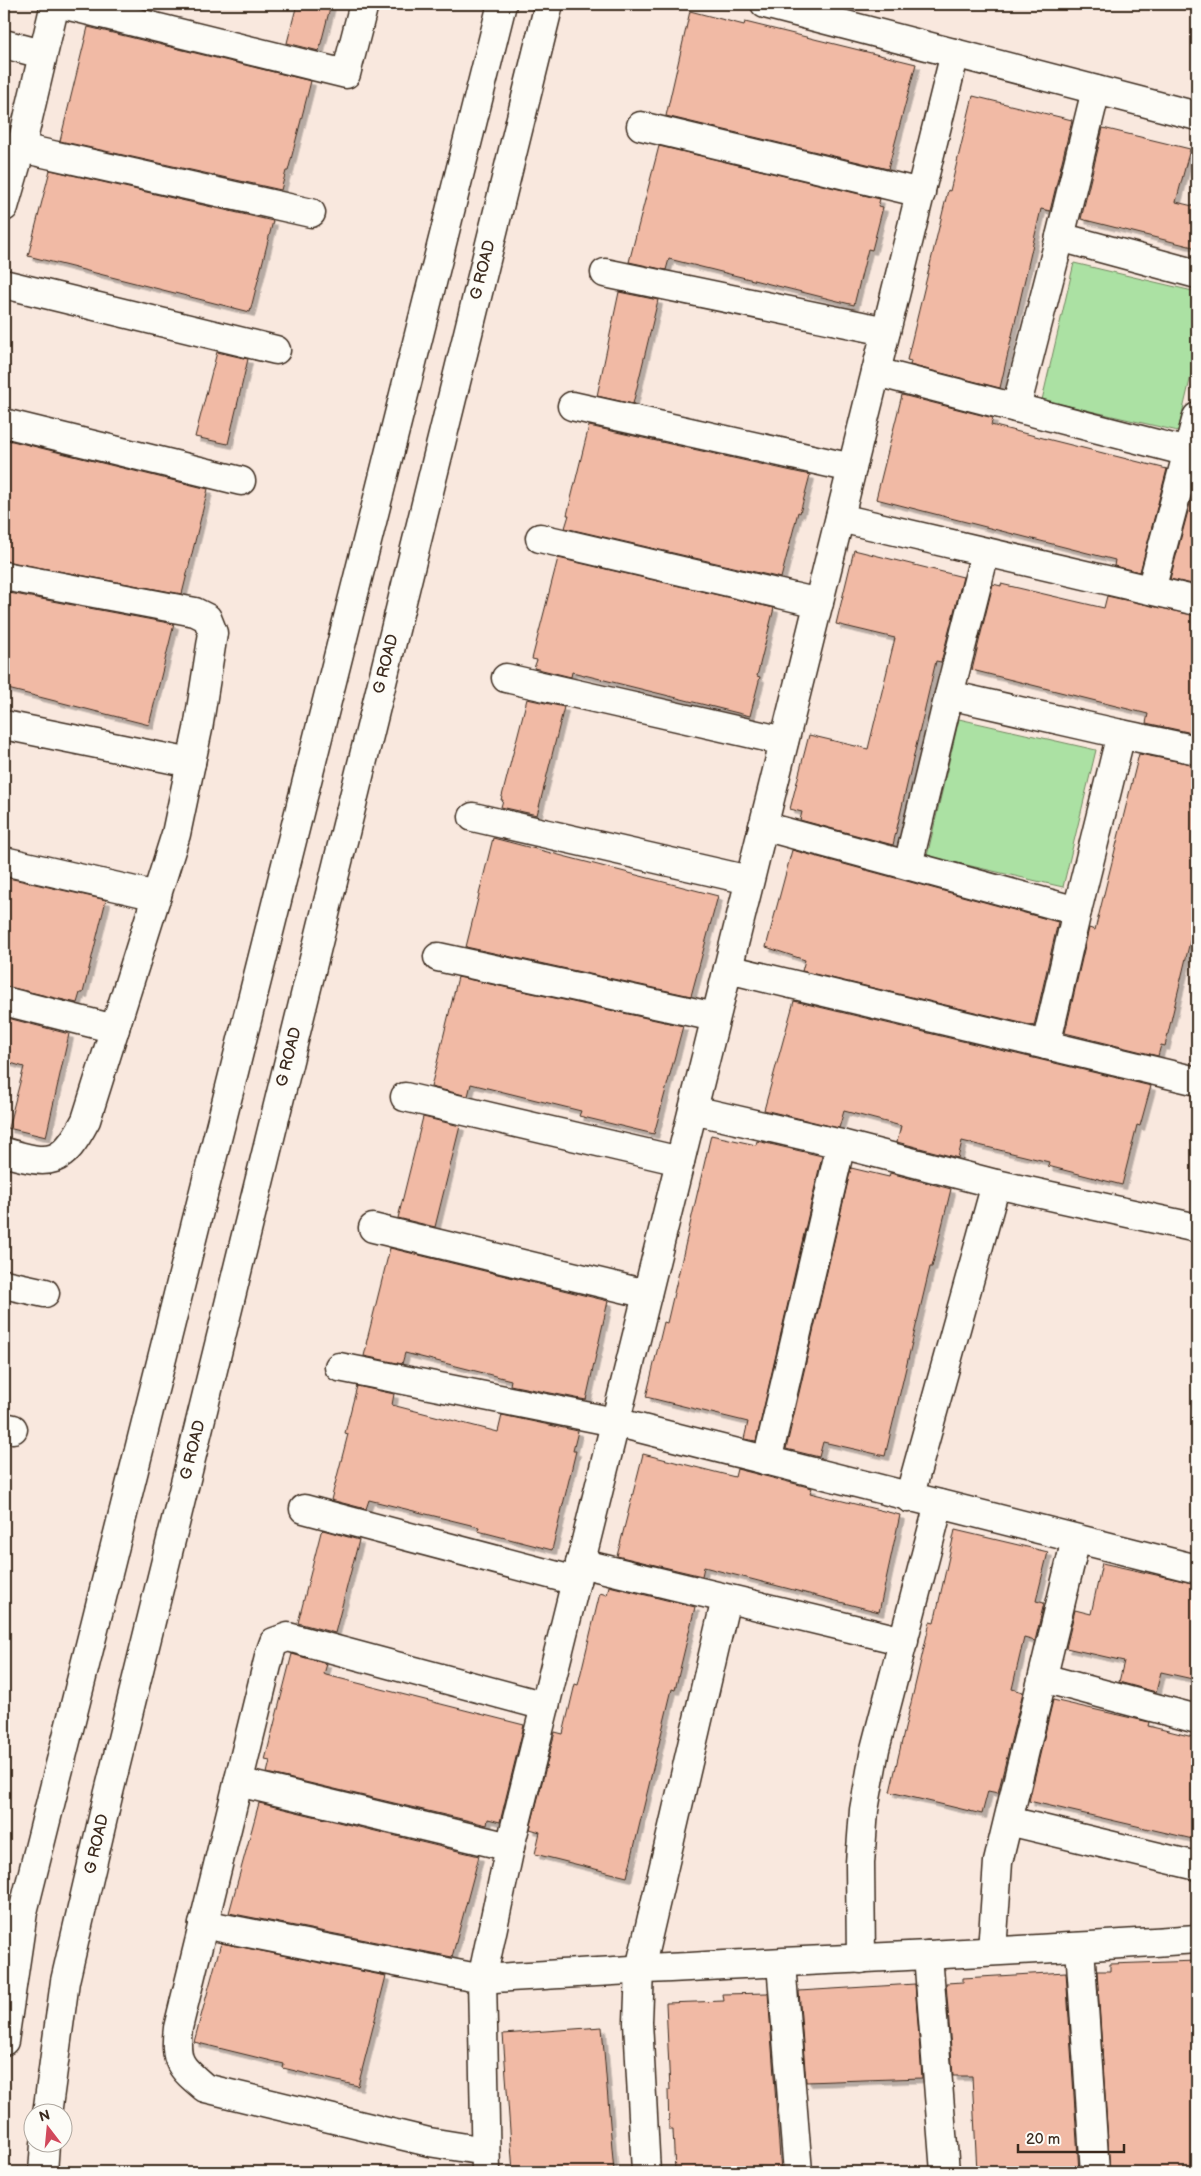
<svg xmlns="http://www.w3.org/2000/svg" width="1201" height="2176" font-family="'Balsamiq Sans',sans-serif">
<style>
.green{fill:#abe1a3;stroke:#738660}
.building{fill:#f1baa5;stroke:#3b2a1e;filter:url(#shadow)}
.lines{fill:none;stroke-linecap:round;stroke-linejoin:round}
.minor-casing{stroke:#3b2a1e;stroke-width:31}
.tertiary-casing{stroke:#3b2a1e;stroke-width:31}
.minor{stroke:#fdfcf7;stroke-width:28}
.tertiary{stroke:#fdfcf7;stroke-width:28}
.labels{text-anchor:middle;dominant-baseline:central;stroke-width:4;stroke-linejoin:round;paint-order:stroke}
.street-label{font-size:16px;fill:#3b2a1e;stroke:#fdfcf7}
</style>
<defs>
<filter id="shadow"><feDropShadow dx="4.5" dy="4.5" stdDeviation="0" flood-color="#0004"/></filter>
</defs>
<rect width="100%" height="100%" fill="#f9e8de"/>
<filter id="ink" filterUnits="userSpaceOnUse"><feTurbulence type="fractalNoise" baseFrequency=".02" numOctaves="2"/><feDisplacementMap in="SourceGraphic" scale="10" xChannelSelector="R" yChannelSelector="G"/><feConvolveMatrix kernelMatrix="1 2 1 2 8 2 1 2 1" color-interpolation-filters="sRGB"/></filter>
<g filter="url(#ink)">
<g class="green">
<path d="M1074,263L1197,292V350L1178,431L1042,400Z"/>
<path d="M959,719L1096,750L1063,887L927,856Z"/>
</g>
<g class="building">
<path d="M297,4H331L319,51L287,43Z"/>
<path d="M690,11L744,25L745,22L916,64L888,169L666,116Z"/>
<path d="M88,27L311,81L288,171H286L281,190L60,141Z"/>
<path d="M973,96L1072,120L1050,211L1041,209L1000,388L910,365L911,361L907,360L948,190L950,191Z"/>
<path d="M1103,128L1190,149L1176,202L1197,207V248L1081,219Z"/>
<path d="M659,146L880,199L878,206L883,207L872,250L868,249L854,305L669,259L666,270L629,262Z"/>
<path d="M50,170L273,221L250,312L28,256Z"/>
<path d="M619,292L658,300L633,404L597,396Z"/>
<path d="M217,352L248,359L228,444L195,437Z"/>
<path d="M902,395L993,418L991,425L1167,469L1140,572L1114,566L1115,560L876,499Z"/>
<path d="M589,426L810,475L800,513L798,512L781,578L565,528L569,515H567Z"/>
<path d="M4,439L208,489L182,594L4,561Z"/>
<path d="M1197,477V585L1170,579Z"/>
<path d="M854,550L963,577L941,662L936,661L893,845L800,820L802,812L790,809L809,735L868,749L895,638L836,624Z"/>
<path d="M558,558L774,608L757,676L760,677L750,716L572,672L571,677L534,668L537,660L532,659Z"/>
<path d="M993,584L1001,586V584L1104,608L1107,596L1197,616V734L1146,723L1148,714L972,670Z"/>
<path d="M4,592L174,624L149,725L4,688Z"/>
<path d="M527,699L564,707L537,815L501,807L503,800H501Z"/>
<path d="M1139,754L1197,765V912L1165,1046L1161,1045L1158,1056L1065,1033L1089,928L1095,930Z"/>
<path d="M493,838L718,896L691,996L466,947Z"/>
<path d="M792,850L1058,922L1034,1026L802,971L805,960L766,947Z"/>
<path d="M4,877L106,900L83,993H80L77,1003L4,986Z"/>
<path d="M458,977L683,1026L654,1134L579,1116L581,1111L471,1084L468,1096L431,1087Z"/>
<path d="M794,1001L1151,1086L1140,1126L1137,1125L1122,1185L1048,1166L1049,1162L962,1141L958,1158L897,1142L901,1126L844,1111L839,1128L764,1110Z"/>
<path d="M4,1017L69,1034L46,1137L8,1128L24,1067L4,1061Z"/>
<path d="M423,1117L460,1126L435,1227L398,1218Z"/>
<path d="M711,1135L756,1145L757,1141L822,1156L756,1441L744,1439L748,1422L646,1397L664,1322L667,1323Z"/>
<path d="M851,1168L889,1177L890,1173L951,1189L932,1267H930L885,1456L823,1442L819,1457L786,1449Z"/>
<path d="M390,1248L608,1301L586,1400L510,1385L511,1380L405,1353L402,1364L364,1356L367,1344H366Z"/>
<path d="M357,1386L394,1394L392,1405L498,1432L502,1415L578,1431L573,1451H576L552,1550L478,1531L479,1527L369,1500L366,1509L331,1500L348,1434L345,1433Z"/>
<path d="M643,1454L735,1477L737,1469L812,1488L810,1493L900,1515L879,1612L704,1567L702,1576L617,1556Z"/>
<path d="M323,1530L359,1540L335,1633L298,1623L321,1532Z"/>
<path d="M955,1530L1048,1552L1036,1601L1044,1603L1035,1641L1024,1638L1012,1689L1023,1692L998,1793L988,1791L982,1814L890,1792L930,1622L934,1623Z"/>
<path d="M1102,1563L1197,1584V1680L1161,1672L1156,1692L1119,1682L1124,1661L1066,1648L1075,1610L1091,1614Z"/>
<path d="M609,1586L695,1607L675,1690L672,1689L627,1877L535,1854L540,1832L530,1829L555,1732L563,1734L575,1684L578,1685L600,1593L607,1595Z"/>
<path d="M292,1654L327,1664L324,1674L326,1675L524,1725L500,1822L488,1819L487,1825L267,1773L270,1761L265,1760Z"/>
<path d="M1053,1700L1149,1722L1148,1726L1197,1738V1840L1029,1801Z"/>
<path d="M259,1803L479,1856L452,1957L229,1913Z"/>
<path d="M221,1943L386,1976L358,2086L283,2068L284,2064L194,2042Z"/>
<path d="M1197,1961V2172H1110L1097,1971H1110V1964Z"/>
<path d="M1066,1972L1079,2172H977L972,2076H953L946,1983L963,1982V1978Z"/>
<path d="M915,1984L922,2078L806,2082L799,1991Z"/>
<path d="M768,1993L781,2172H675L673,2130H669L668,2090H670L666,2003L724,2001L723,1994Z"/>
<path d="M602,2027L614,2172H513L503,2034Z"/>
</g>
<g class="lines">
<g class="minor-casing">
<g id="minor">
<path d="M61,4L346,74L364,4"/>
<path d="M765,4L1197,116"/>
<path d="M4,44L42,54"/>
<path d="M955,53L510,1847L482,1979C721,1963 959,1956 1197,1939"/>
<path d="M1096,90L1060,237L1197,274"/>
<path d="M641,126L921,193"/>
<path d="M21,148L311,213"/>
<path d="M4,207L21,148L55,4"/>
<path d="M605,273L886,331"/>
<path d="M4,284L276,350"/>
<path d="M876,372L1188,452"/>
<path d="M572,406L852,468"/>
<path d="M1016,408L1060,237"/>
<path d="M4,423L241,481"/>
<path d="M840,518L1197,601"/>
<path d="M540,538L819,603"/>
<path d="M985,553L949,695L1121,734"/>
<path d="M4,576L195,612L207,618L213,633L198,729L176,834L86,1120C62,1165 52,1166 4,1152"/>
<path d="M1151,590L1197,417"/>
<path d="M506,678L784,741"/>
<path d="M4,725L191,763"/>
<path d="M473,817L749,880"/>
<path d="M763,826L1077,911L1046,1045"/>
<path d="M4,861L157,896"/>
<path d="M908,865L949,695"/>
<path d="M1077,911L1121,734L1197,750"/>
<path d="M438,957L715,1017"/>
<path d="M728,969L1197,1081"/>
<path d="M4,1001L115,1029"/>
<path d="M405,1097L680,1161"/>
<path d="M693,1110L841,1144L996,1184L1197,1228"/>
<path d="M373,1228L647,1294"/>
<path d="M4,1284L45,1293"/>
<path d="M339,1367L615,1422L1197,1569"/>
<path d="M4,1427L13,1429"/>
<path d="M767,1461L841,1144"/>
<path d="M909,1498L996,1184"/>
<path d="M304,1509L576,1581"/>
<path d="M580,1563L904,1641"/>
<path d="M1043,1678L1197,1719"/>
<path d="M238,1782L510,1847"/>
<path d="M1009,1821L1197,1866"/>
<path d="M203,1924L482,1979L486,2172"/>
<path d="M1080,1947L1095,2172"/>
<path d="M992,1951L998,1862L1076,1539"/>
<path d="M928,1955L945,2172"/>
<path d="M861,1959L860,1863L864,1810L875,1749L939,1504"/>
<path d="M781,1964L798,2172"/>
<path d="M485,2151L429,2142L205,2088C180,2067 174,2062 178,2028L270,1653L274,1642L288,1637L545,1706"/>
<path d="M646,2172L638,2022L640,1969L726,1599"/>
</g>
</g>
<g class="tertiary-casing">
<g id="tertiary">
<path d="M4,2041L23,1912L502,4"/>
<path d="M47,2114L65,1981L108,1796L549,4"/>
<path d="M43,2172L45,2144"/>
</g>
</g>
<use href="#minor" class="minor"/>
<use href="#tertiary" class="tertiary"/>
</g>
</g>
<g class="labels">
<g class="street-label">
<text transform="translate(483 270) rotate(-76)">G ROAD</text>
<text transform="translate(386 664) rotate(-76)">G ROAD</text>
<text transform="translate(289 1057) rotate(-76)">G ROAD</text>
<text transform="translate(193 1450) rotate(-76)">G ROAD</text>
<text transform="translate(97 1844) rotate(-77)">G ROAD</text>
</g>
</g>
<rect width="1201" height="2176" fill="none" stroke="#fdfcf7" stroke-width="20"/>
<rect x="10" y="10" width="1181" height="2156" fill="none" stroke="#3b2a1e" stroke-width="2" filter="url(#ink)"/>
<g transform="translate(48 2128) rotate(344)"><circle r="24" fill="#fdfcf7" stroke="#afa8a0"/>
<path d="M0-4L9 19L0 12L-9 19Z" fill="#d1495b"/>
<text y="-8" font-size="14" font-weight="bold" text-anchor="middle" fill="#3b2a1e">N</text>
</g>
<path d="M1018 2144v8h106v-8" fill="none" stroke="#3b2a1e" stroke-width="2.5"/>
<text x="1026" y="2144" font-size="15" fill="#3b2a1e" stroke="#fdfcf7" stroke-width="4" paint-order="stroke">20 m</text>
</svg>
